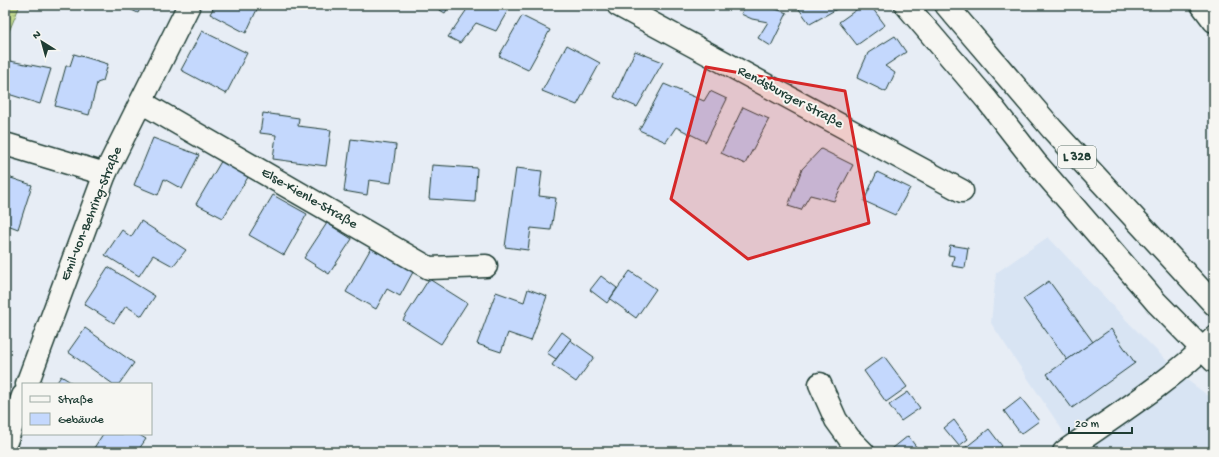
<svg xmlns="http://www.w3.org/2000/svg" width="1219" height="457" font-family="'Gochi Hand',sans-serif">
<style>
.built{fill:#d8e4f3}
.green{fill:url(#green-dots);stroke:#718b62}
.building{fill:#c4d8fd;stroke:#1f3d34}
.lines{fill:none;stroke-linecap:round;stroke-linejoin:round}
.minor-casing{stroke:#1f3d34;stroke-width:25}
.major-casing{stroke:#1f3d34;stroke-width:25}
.minor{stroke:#f6f6f2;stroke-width:22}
.major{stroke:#f6f6f2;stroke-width:22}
.marked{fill:#d62828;fill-opacity:0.2;stroke:#d62828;stroke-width:3;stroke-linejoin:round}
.labels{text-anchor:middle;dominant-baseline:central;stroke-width:4;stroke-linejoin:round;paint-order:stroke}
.shield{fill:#f6f6f2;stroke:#60746d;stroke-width:1}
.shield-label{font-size:13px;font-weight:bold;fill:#1f3d34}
.street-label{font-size:14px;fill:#1f3d34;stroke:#f6f6f2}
</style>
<defs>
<pattern id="green-dots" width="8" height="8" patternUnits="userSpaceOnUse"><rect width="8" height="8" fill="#c3d98f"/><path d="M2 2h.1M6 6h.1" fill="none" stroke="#a7bb7c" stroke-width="1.8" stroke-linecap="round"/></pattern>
</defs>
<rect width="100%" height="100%" fill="#e7edf5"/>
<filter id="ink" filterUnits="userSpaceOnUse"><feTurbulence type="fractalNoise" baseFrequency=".025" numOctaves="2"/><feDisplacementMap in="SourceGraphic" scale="8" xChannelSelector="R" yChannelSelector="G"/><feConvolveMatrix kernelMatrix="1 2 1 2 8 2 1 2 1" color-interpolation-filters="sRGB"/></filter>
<g filter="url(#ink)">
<path class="built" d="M1048,237L1131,325L1183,377L1214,400V452H1079L1073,446L991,323L996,273Z"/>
<path class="green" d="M5,5H20L5,41Z"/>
<g class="building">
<path d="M121,5H142L138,13Z"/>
<path d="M215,5H259L246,33L210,14Z"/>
<path d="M431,5H450L445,13Z"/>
<path d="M470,5H511L496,31L476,23L460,43L448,37Z"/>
<path d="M746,5H772L770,7L787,13L771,46L758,38L768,22L752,19L741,14Z"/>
<path d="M796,5H844L810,24Z"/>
<path d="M863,5H870L885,25L857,45L839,22Z"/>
<path d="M522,16L550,30L528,70L499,56Z"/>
<path d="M202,31L247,53L226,94L181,70Z"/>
<path d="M895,36L906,52L885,66L895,73L886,92L857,78L868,53Z"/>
<path d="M567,45L600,63L577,105L542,91Z"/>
<path d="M635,51L663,62L637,107L614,97Z"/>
<path d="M74,54L108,64L103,81L97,83L89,115L55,106L66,66H70Z"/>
<path d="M10,61L51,69L40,104L5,93V77Z"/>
<path d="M664,84L704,101L710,91L727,99L706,142L676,127L666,142L639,130Z"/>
<path d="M743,107L769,119L745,164L721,153Z"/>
<path d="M263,113L299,118L298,126L331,130L326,166L273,159L276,135L260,133Z"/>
<path d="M153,138L199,155L182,189L164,179L158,195L134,185Z"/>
<path d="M351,139L396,145L391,183L369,180L367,195L344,191Z"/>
<path d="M821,149L853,165L834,201L810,195L801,210L788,206L802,169Z"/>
<path d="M223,158L250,174L223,218L196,204Z"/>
<path d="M432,165L477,168L475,202L429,199Z"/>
<path d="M516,168L542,171L539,196L556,198L551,230L531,228L528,250L505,247Z"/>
<path d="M877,172L910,188L895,215L864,201Z"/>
<path d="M5,176L32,185L18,229L5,224Z"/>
<path d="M273,195L307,214L284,255L249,235Z"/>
<path d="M141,221L186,250L173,266L153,255L139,276L105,255L122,230L131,237Z"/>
<path d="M327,223L352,239L329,274L304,258Z"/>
<path d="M950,245L968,248L965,268L952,266L954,256L948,255Z"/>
<path d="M371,248L413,272L400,296L387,289L376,309L346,292Z"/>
<path d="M108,267L155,296L142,316L126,306L114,323L84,304Z"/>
<path d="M630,271L656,289L636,318L610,299Z"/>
<path d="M601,276L617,288L607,303L590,290Z"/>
<path d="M429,279L467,303L441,344L403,320Z"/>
<path d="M1049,281L1093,342L1067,360L1023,299Z"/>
<path d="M528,289L547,296L531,341L508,333L501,352L477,344L496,292L524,302Z"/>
<path d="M85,328L134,363L119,384H113L68,352Z"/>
<path d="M1111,329L1135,363L1072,408L1047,374Z"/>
<path d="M562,332L571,339L556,359L547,353Z"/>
<path d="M570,340L594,357L576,382L552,365Z"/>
<path d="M884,356L907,387L886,402L864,371Z"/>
<path d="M61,376L74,384H56Z"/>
<path d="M908,392L920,408L901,421L889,405Z"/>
<path d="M1021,398L1039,421L1021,434L1004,411Z"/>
<path d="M954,420L968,439L959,446L944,428Z"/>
<path d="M989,429L1002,446L995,452H968L965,448Z"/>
<path d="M103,434H138L146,439L137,452H93L92,451Z"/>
<path d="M908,436L920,452H888Z"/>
<path d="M1167,447L1170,452H1158Z"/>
</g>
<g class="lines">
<g class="minor-casing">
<g id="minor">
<path d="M618,5L962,191"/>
<path d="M1202,5L1214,21"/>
<path d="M141,102L429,268L486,266"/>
<path d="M5,144L105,174"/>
<path d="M27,384L105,174L189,5"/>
<path d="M820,384L836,420L849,438L863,452"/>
<path d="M5,444L23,396"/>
<path d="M1064,452C1115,416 1170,382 1214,338"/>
</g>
</g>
<g class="major-casing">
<g id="major">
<path d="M906,5L987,100L1036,163L1145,289L1156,302L1214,361"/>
<path d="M946,5L1052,129L1214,304"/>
</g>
</g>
<use href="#minor" class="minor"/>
<use href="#major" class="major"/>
</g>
</g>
<path class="marked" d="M706,67L845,91L869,223L748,259L671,199Z"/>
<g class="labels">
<rect class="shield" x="1058" y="146" width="38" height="22" rx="3"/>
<g class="shield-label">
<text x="1077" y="157">L 328</text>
</g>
<g class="street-label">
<text transform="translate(790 98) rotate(28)">Rendsburger Straße</text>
<text transform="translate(309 199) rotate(30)">Else-Kienle-Straße</text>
<text transform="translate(92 214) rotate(-68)">Emil-von-Behring-Straße</text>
</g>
</g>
<rect width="1219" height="457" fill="none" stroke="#f6f6f2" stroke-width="20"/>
<rect x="10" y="10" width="1199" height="437" fill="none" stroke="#1f3d34" stroke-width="1.5" filter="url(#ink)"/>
<rect x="22" y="383" width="130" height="52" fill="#f6f6f2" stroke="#a0aca6"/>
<rect x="30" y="396" width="20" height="6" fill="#f6f6f2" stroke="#a0aca6"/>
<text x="58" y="403" font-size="12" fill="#1f3d34">Straße</text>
<rect x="30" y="413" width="20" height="12" fill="#c4d8fd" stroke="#a0aca6"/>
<text x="58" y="423" font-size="12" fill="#1f3d34">Gebäude</text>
<g transform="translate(42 42) rotate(323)" stroke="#f6f6f2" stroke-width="3" paint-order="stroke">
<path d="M0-3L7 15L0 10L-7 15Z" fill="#1f3d34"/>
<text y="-6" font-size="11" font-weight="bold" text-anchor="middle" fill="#1f3d34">N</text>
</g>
<path d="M1069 427v6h63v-6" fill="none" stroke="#1f3d34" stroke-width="2"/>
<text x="1075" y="427" font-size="12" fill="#1f3d34" stroke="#f6f6f2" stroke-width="3" paint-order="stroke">20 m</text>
</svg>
